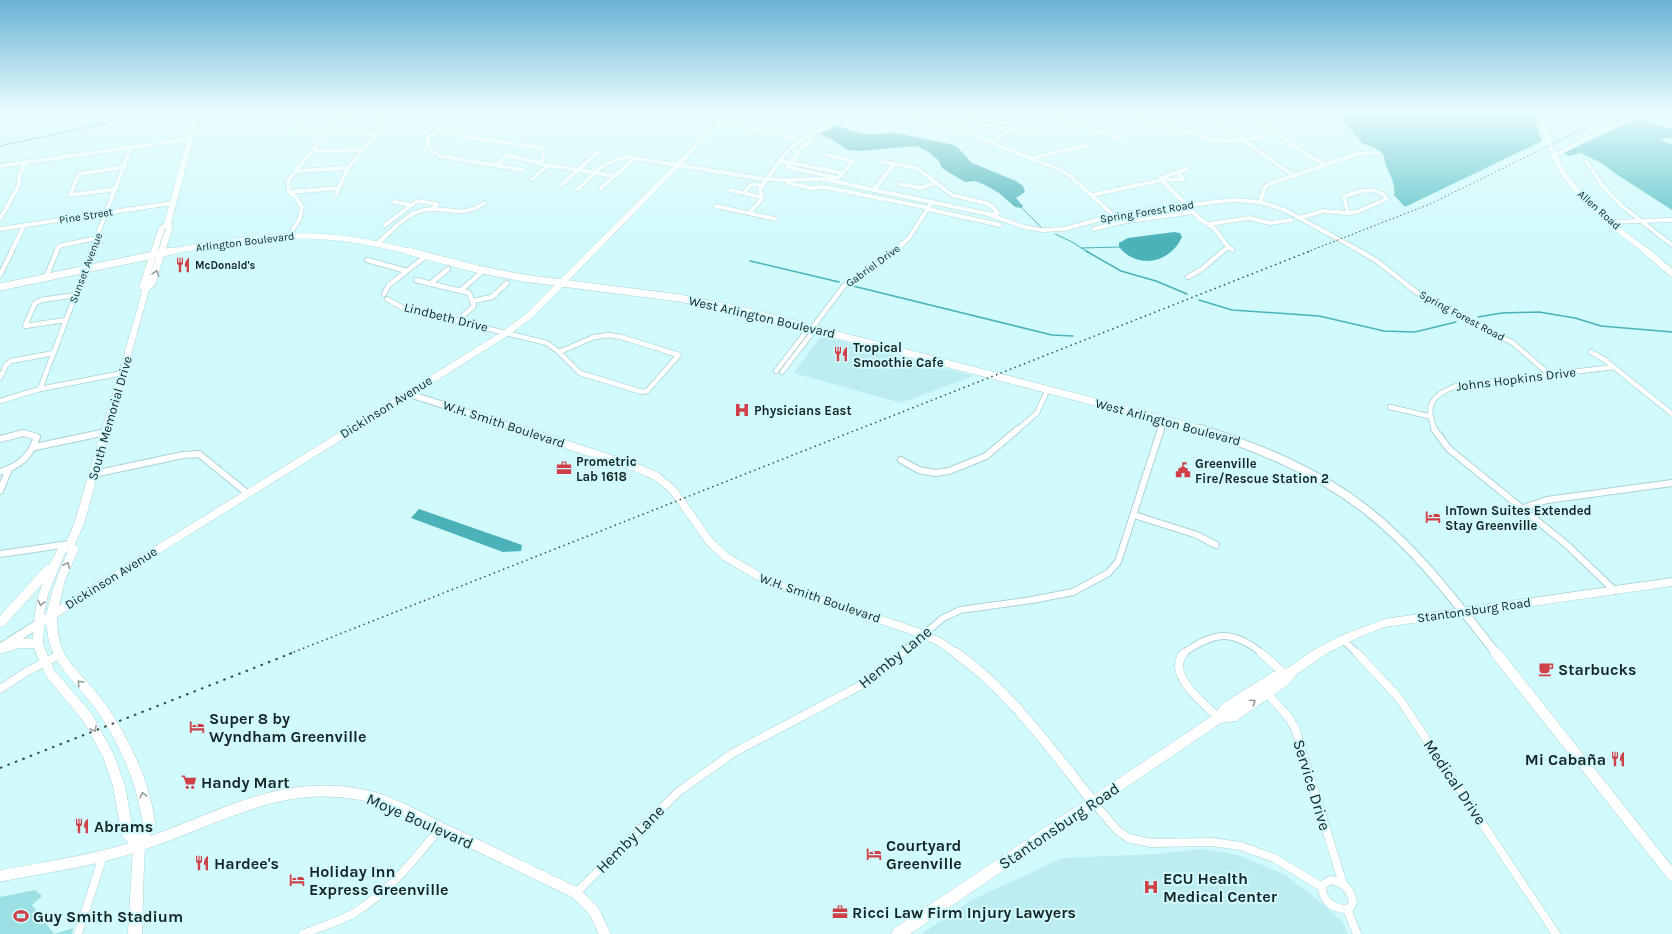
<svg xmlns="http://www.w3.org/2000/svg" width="1672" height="934" font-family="Karla,sans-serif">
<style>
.built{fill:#bceef1}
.green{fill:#9de0e3}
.forest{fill:#5ac1c7}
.water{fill:#4ab2b8}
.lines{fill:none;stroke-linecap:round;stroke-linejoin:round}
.stream-far1{stroke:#4ab2b8;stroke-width:1}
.stream{stroke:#4ab2b8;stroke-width:1.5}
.minor-far3-casing{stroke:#aad2d4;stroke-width:5}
.minor-far2-casing{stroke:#aad2d4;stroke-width:6}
.minor-far1-casing{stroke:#aad2d4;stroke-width:8}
.minor-casing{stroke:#aad2d4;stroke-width:9}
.tertiary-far2-casing{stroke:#aad2d4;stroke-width:8}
.tertiary-far1-casing{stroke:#aad2d4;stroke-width:9}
.tertiary-casing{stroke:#aad2d4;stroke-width:11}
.secondary-far3-casing{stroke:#aad2d4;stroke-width:6}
.secondary-far2-casing{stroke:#aad2d4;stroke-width:8}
.secondary-far1-casing{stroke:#aad2d4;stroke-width:10}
.secondary-casing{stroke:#aad2d4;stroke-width:12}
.primary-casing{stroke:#aad2d4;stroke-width:1}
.minor-far3{stroke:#fff;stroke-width:4}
.minor-far2{stroke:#fff;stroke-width:4.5}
.minor-far1{stroke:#fff;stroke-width:6}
.minor{stroke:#fff;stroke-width:8}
.tertiary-far2{stroke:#fff;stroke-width:6}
.tertiary-far1{stroke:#fff;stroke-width:8}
.tertiary{stroke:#fff;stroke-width:10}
.secondary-far3{stroke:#fff;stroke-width:5.5}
.secondary-far2{stroke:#fff;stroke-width:7}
.secondary-far1{stroke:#fff;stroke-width:8}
.secondary{stroke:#fff;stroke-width:11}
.primary{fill:#fff;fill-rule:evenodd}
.rail-far2{stroke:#374c4d;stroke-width:1;stroke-dasharray:1.5 2.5;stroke-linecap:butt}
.rail-far1{stroke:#374c4d;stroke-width:1.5;stroke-dasharray:1.5 3.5;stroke-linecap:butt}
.rail{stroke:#374c4d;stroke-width:2;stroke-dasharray:2.5 5.5;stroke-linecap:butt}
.oneway{stroke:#969d9d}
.labels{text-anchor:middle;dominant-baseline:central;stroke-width:4;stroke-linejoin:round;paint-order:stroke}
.far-street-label{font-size:11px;fill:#152526;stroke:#d1fafc}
.far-poi-label{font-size:11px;font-weight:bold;fill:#152526;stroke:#d1fafc;text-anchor:start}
.street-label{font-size:13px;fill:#152526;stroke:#d1fafc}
.poi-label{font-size:13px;font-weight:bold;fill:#152526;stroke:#d1fafc;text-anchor:start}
.near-street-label{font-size:16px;fill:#152526;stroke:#d1fafc}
.near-poi-label{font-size:16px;font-weight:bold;fill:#152526;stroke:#d1fafc;text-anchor:start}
</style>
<rect width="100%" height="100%" fill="#d1fafc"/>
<g class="built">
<path d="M821,336L973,376L901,403L794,373Z"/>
<path d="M1202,849L1238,855L1284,874L1318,900L1343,922L1348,934H921L972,900L1062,858L1157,854Z"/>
</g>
<path class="green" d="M35,890L42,896L32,905L54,934L73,928L72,934H0V897Z"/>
<g class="forest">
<path d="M1335,110L1490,111L1533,113L1542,141L1405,207L1394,195C1397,181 1384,169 1384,155L1375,148L1362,143Z"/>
<path d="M1638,118L1672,129V138L1659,139L1672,145V210L1616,174L1603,164L1581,153L1568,156L1564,153Z"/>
</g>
<g class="water">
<path d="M834,125L862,134L896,133L954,145L959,149L972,163L1016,181L1023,186L1025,192L1016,198L1023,206L1022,208L1015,207L999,193L985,185L975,181L965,182L960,179L942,168L939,161L930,153L917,146L860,151L848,150L831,139L818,133Z"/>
<path d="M1174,232L1180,233L1182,237C1170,263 1138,270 1119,247V243L1128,238Z"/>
<path d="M419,509L522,545L521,551L503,552L411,518Z"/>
</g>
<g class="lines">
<g class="stream-far1">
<path d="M786,110L822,123"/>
<path d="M0,146L111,122L150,110"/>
<path d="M1021,207L1041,227"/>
<path d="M1055,234L1072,242L1088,252"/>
<path d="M1081,248L1119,247"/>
</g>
<g class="stream">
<path d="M1086,251L1121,271L1156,281L1187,294"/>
<path d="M750,261L839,282"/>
<path d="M849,285L1052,335L1073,336"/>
<path d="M1199,300L1232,310L1319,316L1384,331L1415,332L1456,322"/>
<path d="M1478,317L1502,313L1539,312L1575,318L1601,326L1672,332"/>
</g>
<g class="minor-far3-casing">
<g id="minor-far3">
<path d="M297,110L296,135L376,134"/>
<path d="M1035,110L1123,140"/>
<path d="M1109,110L1212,140L1229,141L1280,135"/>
<path d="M1192,110C1231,125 1260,155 1295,176"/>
<path d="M1244,110L1304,153L1325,165"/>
<path d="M1634,110L1632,112L1634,117"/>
<path d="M844,114L900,116L942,123L1058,169L1069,175L1121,222"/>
<path d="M334,118L382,117"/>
<path d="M974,118L988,125L1029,132L1042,137"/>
<path d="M1069,121L1085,110"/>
<path d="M716,126L772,131L799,141"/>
<path d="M955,127L976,118"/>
<path d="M990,141L1014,129"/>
<path d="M312,151L361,150"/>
<path d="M794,151L797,152L803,146L814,140L807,137"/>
<path d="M797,152L798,154L787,167L838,178"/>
<path d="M827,155L853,161L840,176"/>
<path d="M1555,155L1596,134L1649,110"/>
<path d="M1032,158L1089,145"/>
<path d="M781,161L842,173"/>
<path d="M884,162L917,168L952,195L989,204L998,213L990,215"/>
<path d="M1587,162L1602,185L1622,206L1672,245"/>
<path d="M495,165L508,155L542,164L615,176"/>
<path d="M0,166L190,139"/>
<path d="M1188,169L1160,178L1200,219L1215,229L1228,247L1233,250"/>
<path d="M523,170L440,156L428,147V138L439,130L461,136L542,148L545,150L542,161L539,163"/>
<path d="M296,171L348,168"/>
<path d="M532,179L548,166"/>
<path d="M787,180L788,183L811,188L824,187L929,208"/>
<path d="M900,184L920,188L936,183"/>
<path d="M561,185L599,151"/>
<path d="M116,189L70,195L79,174L125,167"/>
<path d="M578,189C593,174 606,159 628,157L757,178L783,180L823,179L988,214L1024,227L1042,230L1064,229L1115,215L1164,208L1233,200L1260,202L1285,210L1362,252"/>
<path d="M600,189L635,158"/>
<path d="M730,190L761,197"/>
<path d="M874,190L894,164"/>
<path d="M1373,190L1383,194L1387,199L1356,212L1348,213L1344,198L1345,196L1361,191Z"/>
<path d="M289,192L339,188"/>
<path d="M744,193L752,184L763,186"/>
<path d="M336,194L348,168L383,126L384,122L379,110"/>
<path d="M1092,195L1162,180L1184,179L1177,173"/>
<path d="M394,202L412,205"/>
<path d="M1260,202L1265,187L1269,184L1357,154L1379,153"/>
<path d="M716,206L775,219"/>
<path d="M928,209L1000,225"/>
<path d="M749,213L762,199L760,189C771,174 780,157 794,145C809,132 834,130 845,111"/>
<path d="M1299,218L1323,211L1348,213"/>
<path d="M0,219L19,185V176L26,162"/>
<path d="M1610,222L1672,220"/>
<path d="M1209,224L1249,218L1270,223L1291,220"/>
<path d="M385,225L417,201L437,204L433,209"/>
<path d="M0,229L172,203"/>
<path d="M1094,229L1121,222L1194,212"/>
<path d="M289,236L300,218L302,207L296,197L289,192L288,181L336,120L333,115L336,110"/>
<path d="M377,244C391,232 405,214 424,210C447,206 463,219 484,203"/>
<path d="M11,252L24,226"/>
<path d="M56,252L59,246L97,238"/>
<path d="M91,252L131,147"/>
<path d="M894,252L909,238L932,202"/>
<path d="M1222,252L1228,247"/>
</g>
</g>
<g class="minor-far2-casing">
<g id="minor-far2">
<path d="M1360,251L1377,261L1426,300L1513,343L1549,374"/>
<path d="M367,260L407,271"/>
<path d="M0,275L12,251"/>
<path d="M46,277L57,251"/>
<path d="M1188,277L1202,269L1223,251"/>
<path d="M416,280L469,293L474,306L457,321"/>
<path d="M430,284L448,269"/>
<path d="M460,291L484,270"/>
<path d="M384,294L389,285L426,256"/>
<path d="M387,299L403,308L547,343L559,352"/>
<path d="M473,301L492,297L507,283"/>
<path d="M66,320L25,326L35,303L41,300L76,295"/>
<path d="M609,335L621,337L679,355L647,391L642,392L580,373L559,352L594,337Z"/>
<path d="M1591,352L1605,360L1672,414"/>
<path d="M776,371L806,332L812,328L844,286L896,251"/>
<path d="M782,372L812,333V328"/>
<path d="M0,378L6,365L11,361L54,353"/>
<path d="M40,389L92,251"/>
<path d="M0,401L40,389L123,373"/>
<path d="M1390,407L1428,416"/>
<path d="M1017,430L1037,413L1048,389"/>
<path d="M1160,430L1164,419"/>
<path d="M1435,430C1424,405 1432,395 1456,386L1614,367"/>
</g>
</g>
<g class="minor-far1-casing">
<g id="minor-far1">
<path d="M1434,429L1449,449L1567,545L1615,591"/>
<path d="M0,439L23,433L37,437C31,456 19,466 0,472"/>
<path d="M35,447L106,432"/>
<path d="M901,460L919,470L935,473L949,471L986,456L1018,429"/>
<path d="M94,474L183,455L199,454L247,493"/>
<path d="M0,491L9,469"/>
<path d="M1521,509L1547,500L1672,483"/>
<path d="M1134,515L1197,535L1216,545"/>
<path d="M0,554L69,544"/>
<path d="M1342,639L1358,654"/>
<path d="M901,654L943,618L960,610L1032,600L1073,592L1108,573L1118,562L1161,429"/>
<path d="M1182,654C1214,632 1231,628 1263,654"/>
</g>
</g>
<g class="minor-casing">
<g id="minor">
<path d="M1184,653C1165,674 1205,705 1219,718"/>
<path d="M1261,653L1285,674"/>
<path d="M1357,653L1399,698L1556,934"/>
<path d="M0,689L26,672L59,655"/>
<path d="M1267,693L1289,718L1295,728L1343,884"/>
<path d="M1094,803L1117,830L1128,838L1151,843L1212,842L1240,846L1274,858L1322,887"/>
<path d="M1330,880C1343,882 1351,889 1353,902L1350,908C1336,911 1324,903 1322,889L1324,884Z"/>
<path d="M576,893L678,792L733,753L869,681L902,653"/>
<path d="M1347,909L1357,934"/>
<path d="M78,934L103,856"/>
<path d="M303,934C319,927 339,922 354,913C390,891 414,860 440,828"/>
</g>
</g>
<g class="tertiary-far2-casing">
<path id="tertiary-far2" d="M409,394L522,430"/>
</g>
<g class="tertiary-far1-casing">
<path id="tertiary-far1" d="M519,429L635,467L656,476L673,490L709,541L726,557L769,582L923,634L940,642L957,654"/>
</g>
<g class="tertiary-casing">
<path id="tertiary" d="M956,653C1011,692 1052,751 1094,803"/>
</g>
<g class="secondary-far3-casing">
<g id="secondary-far3">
<path d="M1537,110C1545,128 1549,147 1558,164C1578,201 1615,227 1647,252"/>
<path d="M167,252C220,243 274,233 328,237C356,239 384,245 412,252"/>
</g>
</g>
<g class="secondary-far2-casing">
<g id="secondary-far2">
<path d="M408,251L477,269L523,278L679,298L745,311L1203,430"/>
<path d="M1646,251L1672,273"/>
<path d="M0,287L172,251"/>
</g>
</g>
<g class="secondary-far1-casing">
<g id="secondary-far1">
<path d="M1200,429C1260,448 1319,472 1369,512C1419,552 1457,604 1497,654"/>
<path d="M0,648L38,624"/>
</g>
</g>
<g class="secondary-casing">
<g id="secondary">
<path d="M1496,653L1672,875"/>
<path d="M0,876C46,867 93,861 138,846C213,822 276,779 358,794C388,799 416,816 443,829C488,850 532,872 576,893L594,911L605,934"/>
</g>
</g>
<g class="primary-casing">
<g id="primary">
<path d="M195,110H201L171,224L173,226L155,285L149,290L84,524L75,544L79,549L65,580L59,606L503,331L527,313L714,125L724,110H730L718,127L533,317L509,335L412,396L57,617C57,660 77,667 100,697C118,719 143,767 149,794C151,801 156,821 155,827C152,834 146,841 145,849C143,877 143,906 142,934H128L133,848L123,837L121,833L113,786L103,757L84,722L46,676L34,648H19L0,654V644L19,638L33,639C34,620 35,602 43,583L4,626L0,627V616L46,565L50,564L58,548L66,543L74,524L136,314L142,290L139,287L159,227L164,224ZM165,228H166L147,284ZM68,551C59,572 51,591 47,613L44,615L48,594L65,553ZM47,624C47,660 72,678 92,704C113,731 134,775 140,809C141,814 143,820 143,824C142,827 139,832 138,835L133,830L125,786L114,755L92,714L54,670L43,644L44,626Z"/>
<path d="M1672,578V586L1385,627L1357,638L1329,652L1297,674L1288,685L1236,721L1221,723L910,934H891L893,929L1215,714L1222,704L1273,672L1288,668L1312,651L1340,636L1385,619Z"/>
</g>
</g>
<use href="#minor-far3" class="minor-far3"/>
<use href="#minor-far2" class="minor-far2"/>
<use href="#minor-far1" class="minor-far1"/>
<use href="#minor" class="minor"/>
<use href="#tertiary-far2" class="tertiary-far2"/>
<use href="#tertiary-far1" class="tertiary-far1"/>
<use href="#tertiary" class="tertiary"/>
<use href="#secondary-far3" class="secondary-far3"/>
<use href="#secondary-far2" class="secondary-far2"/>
<use href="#secondary-far1" class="secondary-far1"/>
<use href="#secondary" class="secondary"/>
<use href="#primary" class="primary"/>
<path class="rail-far2" d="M1307,252L1430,204L1622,110"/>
<path class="rail-far1" d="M289,654L1310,251"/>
<path class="rail" d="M0,768L292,653"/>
</g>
<defs><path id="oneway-chevron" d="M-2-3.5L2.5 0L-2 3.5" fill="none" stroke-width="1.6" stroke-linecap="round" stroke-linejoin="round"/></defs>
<g class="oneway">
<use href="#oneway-chevron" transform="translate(156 273) rotate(-72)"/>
<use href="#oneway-chevron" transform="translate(67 565) rotate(-65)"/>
<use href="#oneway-chevron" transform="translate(41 603) rotate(103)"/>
<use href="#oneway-chevron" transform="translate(80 683) rotate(-134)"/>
<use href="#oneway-chevron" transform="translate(1253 702) rotate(-34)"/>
<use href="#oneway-chevron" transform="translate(94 729) rotate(61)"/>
<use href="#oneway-chevron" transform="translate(143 795) rotate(-104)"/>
</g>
<linearGradient id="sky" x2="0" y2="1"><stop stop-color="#69b3d5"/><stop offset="0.46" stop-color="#eafdfe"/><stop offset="1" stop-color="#eafdfe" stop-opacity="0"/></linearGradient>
<rect width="1672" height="241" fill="url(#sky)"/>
<defs>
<g id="restaurant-bare" transform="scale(1.2)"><path d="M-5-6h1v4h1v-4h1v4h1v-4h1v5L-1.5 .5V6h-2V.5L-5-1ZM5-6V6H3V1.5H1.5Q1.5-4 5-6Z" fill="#d04049" stroke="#d1fafc" stroke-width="2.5" paint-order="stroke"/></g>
<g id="hospital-bare" transform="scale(1.2)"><path d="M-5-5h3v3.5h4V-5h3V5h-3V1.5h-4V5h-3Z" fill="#d04049" stroke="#d1fafc" stroke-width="2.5" paint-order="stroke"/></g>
<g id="office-bare" transform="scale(1.2)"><path d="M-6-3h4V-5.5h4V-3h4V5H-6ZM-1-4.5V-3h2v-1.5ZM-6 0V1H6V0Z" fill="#d04049" stroke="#d1fafc" stroke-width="2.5" paint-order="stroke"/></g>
<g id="civic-bare" transform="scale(1.2)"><path d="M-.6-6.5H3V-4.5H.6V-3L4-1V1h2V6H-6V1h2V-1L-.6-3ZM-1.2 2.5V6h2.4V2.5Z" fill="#d04049" stroke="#d1fafc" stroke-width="2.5" paint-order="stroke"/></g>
<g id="hotel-bare" transform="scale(1.2)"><path d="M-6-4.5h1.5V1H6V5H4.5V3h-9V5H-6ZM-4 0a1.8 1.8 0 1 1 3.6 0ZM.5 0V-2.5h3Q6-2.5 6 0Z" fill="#d04049" stroke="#d1fafc" stroke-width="2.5" paint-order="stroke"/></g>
<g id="cafe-bare" transform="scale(1.2)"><path d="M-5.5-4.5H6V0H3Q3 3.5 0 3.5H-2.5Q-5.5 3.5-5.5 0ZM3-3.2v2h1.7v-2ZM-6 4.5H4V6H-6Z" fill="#d04049" stroke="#d1fafc" stroke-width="2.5" paint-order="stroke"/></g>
<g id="supermarket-bare" transform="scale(1.2)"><path d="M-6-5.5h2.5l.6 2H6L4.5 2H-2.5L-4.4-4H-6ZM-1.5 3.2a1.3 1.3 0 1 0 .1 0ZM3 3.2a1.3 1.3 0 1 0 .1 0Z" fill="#d04049" stroke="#d1fafc" stroke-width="2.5" paint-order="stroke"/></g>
<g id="stadium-bare" transform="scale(1.2)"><path d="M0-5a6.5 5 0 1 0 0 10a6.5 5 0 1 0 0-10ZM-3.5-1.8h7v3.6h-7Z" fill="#d04049" stroke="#d1fafc" stroke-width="2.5" paint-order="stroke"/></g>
</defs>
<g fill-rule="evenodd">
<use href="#restaurant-bare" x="183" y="265"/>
<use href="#restaurant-bare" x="841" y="354"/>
<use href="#hospital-bare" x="742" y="410"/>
<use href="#office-bare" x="564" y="468"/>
<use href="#civic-bare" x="1183" y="470"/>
<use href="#hotel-bare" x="1433" y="517"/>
<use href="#cafe-bare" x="1546" y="669"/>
<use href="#hotel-bare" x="197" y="727"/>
<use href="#restaurant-bare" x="1618" y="759"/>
<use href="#supermarket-bare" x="189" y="782"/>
<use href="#restaurant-bare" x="82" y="826"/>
<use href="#hotel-bare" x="874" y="854"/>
<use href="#restaurant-bare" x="202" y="863"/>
<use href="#hotel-bare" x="297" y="880"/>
<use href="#hospital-bare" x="1151" y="887"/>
<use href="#office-bare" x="840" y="912"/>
<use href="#stadium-bare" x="21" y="916"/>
</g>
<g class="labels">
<g class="far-street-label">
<text transform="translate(1599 210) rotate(42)">Allen Road</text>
<text transform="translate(1147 212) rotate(-9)">Spring Forest Road</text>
<text transform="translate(86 216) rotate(-9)">Pine Street</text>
<text transform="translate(245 242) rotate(-7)">Arlington Boulevard</text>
<text transform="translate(873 266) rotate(-36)">Gabriel Drive</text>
<text transform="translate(86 268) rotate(-69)">Sunset Avenue</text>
<text transform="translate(1462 316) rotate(28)">Spring Forest Road</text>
</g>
<g class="far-poi-label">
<text x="195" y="265">McDonald's</text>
</g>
<g class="street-label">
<text transform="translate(446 317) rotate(14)">Lindbeth Drive</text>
<text transform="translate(762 317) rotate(13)">West Arlington Boulevard</text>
<text transform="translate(1516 379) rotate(-7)">Johns Hopkins Drive</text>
<text transform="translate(386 407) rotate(-32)">Dickinson Avenue</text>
<text transform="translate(110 418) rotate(-74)">South Memorial Drive</text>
<text transform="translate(1168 422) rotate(15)">West Arlington Boulevard</text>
<text transform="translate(504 424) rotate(18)">W.H. Smith Boulevard</text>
<text transform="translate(111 578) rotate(-32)">Dickinson Avenue</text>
<text transform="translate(820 598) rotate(19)">W.H. Smith Boulevard</text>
<text transform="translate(1474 610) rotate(-8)">Stantonsburg Road</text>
</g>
<g class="poi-label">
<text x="853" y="347">Tropical<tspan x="853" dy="15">Smoothie Cafe</tspan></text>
<text x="754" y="410">Physicians East</text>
<text x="576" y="461">Prometric<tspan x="576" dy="15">Lab 1618</tspan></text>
<text x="1195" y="463">Greenville<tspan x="1195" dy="15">Fire/Rescue Station 2</tspan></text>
<text x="1445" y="510">InTown Suites Extended<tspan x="1445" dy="15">Stay Greenville</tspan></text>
</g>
<g class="near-street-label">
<text transform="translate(895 657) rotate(-39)">Hemby Lane</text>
<text transform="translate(1455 782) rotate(56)">Medical Drive</text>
<text transform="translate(1312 785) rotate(73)">Service Drive</text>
<text transform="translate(420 821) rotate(24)">Moye Boulevard</text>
<text transform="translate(1059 826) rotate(-34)">Stantonsburg Road</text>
<text transform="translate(630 839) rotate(-45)">Hemby Lane</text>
</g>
<g class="near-poi-label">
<text x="1558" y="669">Starbucks</text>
<text x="209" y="718">Super 8 by<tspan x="209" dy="18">Wyndham Greenville</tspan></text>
<text x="1606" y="759" text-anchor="end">Mi Cabaña</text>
<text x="201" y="782">Handy Mart</text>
<text x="94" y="826">Abrams</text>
<text x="886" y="845">Courtyard<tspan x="886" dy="18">Greenville</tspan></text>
<text x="214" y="863">Hardee's</text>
<text x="309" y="871">Holiday Inn<tspan x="309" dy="18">Express Greenville</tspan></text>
<text x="1163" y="878">ECU Health<tspan x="1163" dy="18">Medical Center</tspan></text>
<text x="852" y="912">Ricci Law Firm Injury Lawyers</text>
<text x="33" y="916">Guy Smith Stadium</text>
</g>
</g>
</svg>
